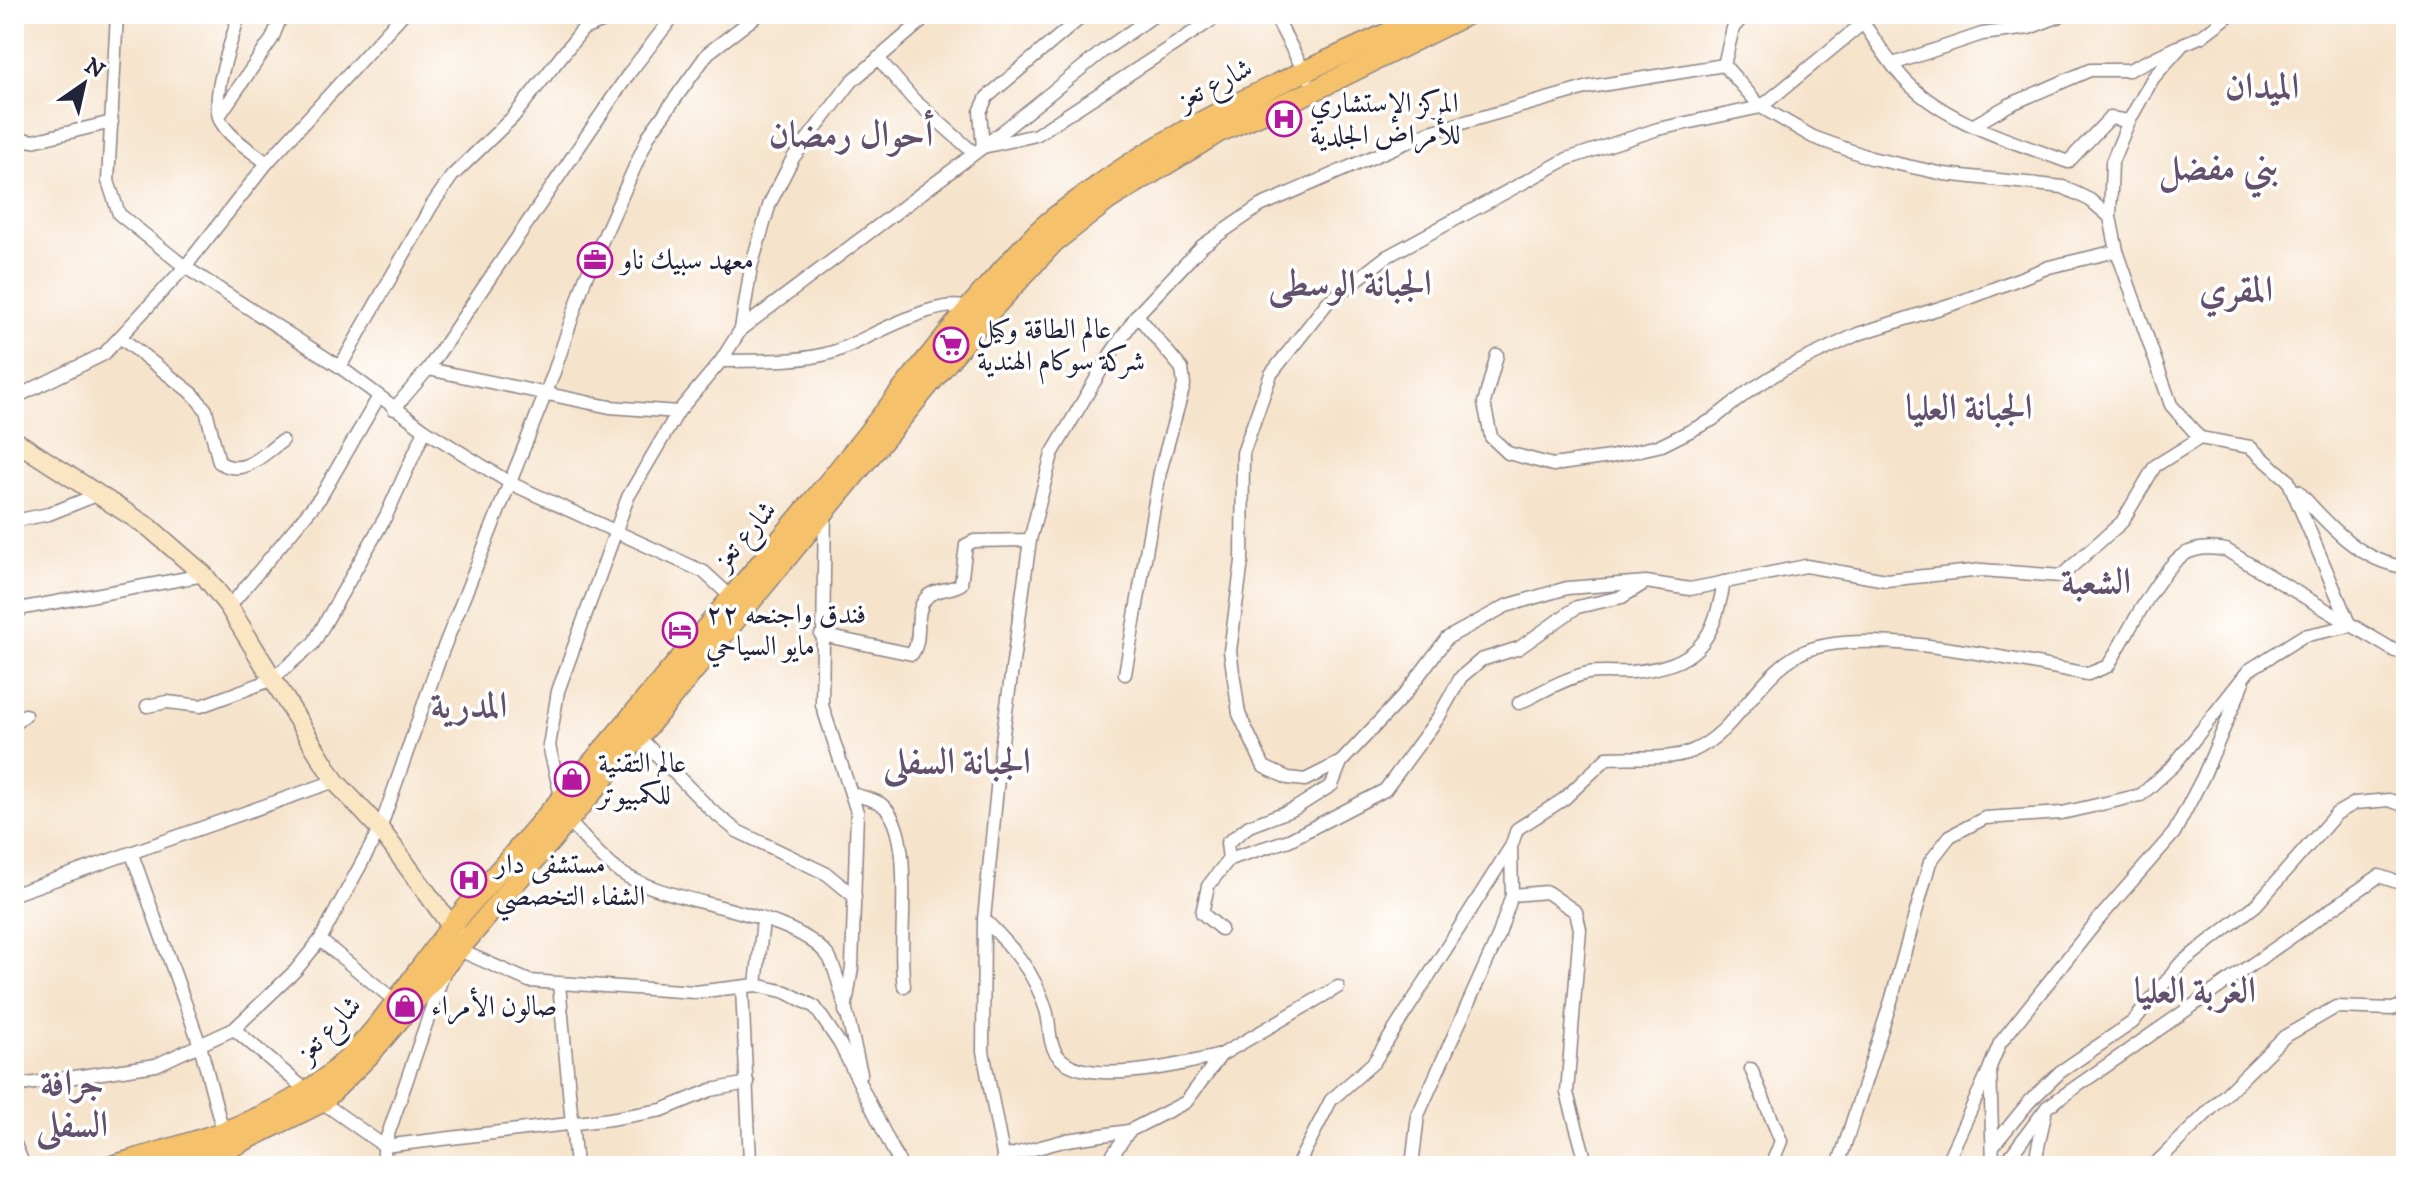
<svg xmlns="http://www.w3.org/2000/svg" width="2420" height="1180" font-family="'IM FELL DW Pica',Amiri,serif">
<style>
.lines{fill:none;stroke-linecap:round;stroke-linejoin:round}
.street-casing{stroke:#8c8283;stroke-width:15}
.secondary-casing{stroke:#8c8283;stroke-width:21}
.primary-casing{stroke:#8c8283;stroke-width:23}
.street{stroke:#fff;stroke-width:12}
.secondary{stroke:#fbe6c4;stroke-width:18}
.primary{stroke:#f5c16b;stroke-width:20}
.labels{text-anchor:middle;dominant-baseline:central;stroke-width:7;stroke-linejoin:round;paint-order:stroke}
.street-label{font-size:28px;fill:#22223b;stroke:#fff}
.poi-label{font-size:28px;fill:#22223b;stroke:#fff;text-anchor:start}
.district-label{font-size:36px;font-weight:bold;fill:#62506d;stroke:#fff}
</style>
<rect width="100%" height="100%" fill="#fff"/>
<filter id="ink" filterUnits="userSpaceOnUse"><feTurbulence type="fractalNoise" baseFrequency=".0125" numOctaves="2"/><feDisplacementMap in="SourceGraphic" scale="16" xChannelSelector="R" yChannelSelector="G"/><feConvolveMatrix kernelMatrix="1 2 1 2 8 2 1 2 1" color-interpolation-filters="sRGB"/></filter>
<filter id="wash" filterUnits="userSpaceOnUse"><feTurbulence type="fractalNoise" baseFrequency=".006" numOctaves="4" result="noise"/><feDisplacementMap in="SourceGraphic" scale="32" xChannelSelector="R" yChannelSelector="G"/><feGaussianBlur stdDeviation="1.8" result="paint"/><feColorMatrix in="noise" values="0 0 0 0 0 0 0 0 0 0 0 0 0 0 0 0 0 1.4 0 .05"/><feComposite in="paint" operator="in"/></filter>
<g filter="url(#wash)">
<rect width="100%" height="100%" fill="#f6e3cb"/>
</g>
<g filter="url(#ink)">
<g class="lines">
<g class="street-casing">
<g id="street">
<path d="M117,14L108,181L119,214L185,267L340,367L425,430L510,483L704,572L730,596"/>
<path d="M239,14C233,40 206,104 223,125C233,140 253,152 267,163"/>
<path d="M1085,14L987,97L980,112L983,147L1036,135L1221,14"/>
<path d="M1274,14L1307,77"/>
<path d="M1745,14L1733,28L1724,65L1761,107L1813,137L1871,158L1944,174L2063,187L2090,200L2110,217"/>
<path d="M1862,14L1863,23C1876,41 1888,61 1903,78C1944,123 2013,141 2068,162L2110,118L2129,121"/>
<path d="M2032,14L2057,16"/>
<path d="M1863,23L1761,107L1658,129L1567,159L1386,257L1327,303L1271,374L1243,453L1242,561L1230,651L1239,714L1264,767L1288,778L1305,780L1341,762L1405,694L1447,638L1506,606L1567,588L1646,582L1690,589L1806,566L1886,580L1982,570L2061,576L2122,522L2155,466L2200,438"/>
<path d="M878,58L913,99L974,153"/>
<path d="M1893,64L1982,34L2029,28L2060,16"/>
<path d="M219,116L272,39L282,14"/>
<path d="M1974,125L2009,105L2090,70H2129L2177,47"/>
<path d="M14,138L33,141L112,122"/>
<path d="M741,329L983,147L1103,51L1156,14"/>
<path d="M120,337L193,394L206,410L219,462C243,478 262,455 282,441"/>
<path d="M1497,355L1484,403L1491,437L1508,453L1553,465L1610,457L1662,445L1712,420L1749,391L1784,369L1858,334L1962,301L2049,267L2117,251"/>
<path d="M721,361C757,360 799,363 833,352C865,342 940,292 972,310"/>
<path d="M340,367L432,205L452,176L513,117L583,29L623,14"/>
<path d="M428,369L610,407L678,412"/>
<path d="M14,398L104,354L185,267L267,163L403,14"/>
<path d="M394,409L428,369L630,72L675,14"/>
<path d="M2298,491C2327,523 2361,563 2406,567"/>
<path d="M825,510L822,705L857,812L852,967L845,1011"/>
<path d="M14,521L49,514L99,494"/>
<path d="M229,607L320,498L378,398"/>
<path d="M14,614L24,608L204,575"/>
<path d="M821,635L912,654C923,639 913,613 926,598C934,588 950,591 961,584L966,545L974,541L1030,540"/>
<path d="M1125,674L1160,472L1184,385L1182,369L1137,315"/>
<path d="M1519,703C1540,693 1565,678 1588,673C1602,671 1618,673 1632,672C1697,665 1713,643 1724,582"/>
<path d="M147,706L167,702L201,706L271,680L313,644L386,516L425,430"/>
<path d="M14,724L25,715"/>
<path d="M639,737L710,809L737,831L827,874L855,897"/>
<path d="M851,793C860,797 873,799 881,804C918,831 896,942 904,986"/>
<path d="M562,800L549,746L558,691L628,497L678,412L721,361L741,329L751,267L770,203L793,158L852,81L930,14"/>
<path d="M568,821C584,837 601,859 620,872C670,906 792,909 828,956C839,970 855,1051 861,1073"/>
<path d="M132,854L200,1045L232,1166"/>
<path d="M1229,859L1227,843L1249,826L1294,809L1332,785L1341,762"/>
<path d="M14,894L335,781"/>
<path d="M1512,895L1547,892L1576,912L1580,929L1567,1093L1587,1166"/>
<path d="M984,919C1011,946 1035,972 1046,1010C1051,1025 1047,1044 1059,1057C1087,1088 1185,1064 1221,1055"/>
<path d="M1221,929L1202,913L1208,886L1229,859L1289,840L1385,790L1438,718L1461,677L1481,660L1519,648L1577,607L1622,597L1643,584"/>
<path d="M320,940L394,1000"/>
<path d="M459,950L529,981L695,992L756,985L786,992L815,1007L840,1044L901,1166"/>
<path d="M559,984L576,1166"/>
<path d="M756,985L763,920"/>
<path d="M742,987L750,1161"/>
<path d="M234,1029L307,1091"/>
<path d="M1751,1069L1781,1141L1771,1166"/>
<path d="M14,1086L156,1065L234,1029L296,970L320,940L380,829L442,652L553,375L585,279L649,135L708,53L759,14"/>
<path d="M322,1102L384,1146L610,1119L662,1110L711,1090L748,1083"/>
<path d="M14,1142L24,1166"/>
<path d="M1993,1146L2029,1102L2060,1072L2133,1022L2180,964L2256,905L2336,814L2355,803L2389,800L2406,806"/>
<path d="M1003,1157L1067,1140L1129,1131L1186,1102L1221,1055L1338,987"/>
<path d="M384,1166V1146L443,975"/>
<path d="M724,1166L750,1161L771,1166"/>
<path d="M1005,1166L983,1051L984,919L1001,748L1030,540L1052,454L1110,355L1137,315L1202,246L1260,206L1430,132L1589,87L1724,65"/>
<path d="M1105,1166L1129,1131"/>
<path d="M1297,1166L1331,1100L1374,1062L1510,848"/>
<path d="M1412,1166L1418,1115L1498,937L1512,895L1511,847L1517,829L1564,799L1607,758C1632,756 1669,761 1692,751C1737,732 1756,677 1799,654C1859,622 2021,662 2088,674L2108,666C2124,640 2160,569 2183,555C2196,547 2211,547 2226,550L2395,651H2406"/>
<path d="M1838,1166L1891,1001L1930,862L1950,836L1985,818L2062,813L2141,795L2174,765L2249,670L2303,636L2350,626L2288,480L2250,447L2200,438L2171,405L2117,251L2110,217L2112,162L2129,121L2153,78L2183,44L2202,36L2231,14"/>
<path d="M1945,1166L1989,1070"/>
<path d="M1993,1166L1990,1067L2000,1043L2098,920L2174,833L2203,777L2243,684"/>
<path d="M2003,1166L2047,1107L2379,876L2406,885"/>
<path d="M2034,1166L2045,1114"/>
<path d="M2153,1166L2284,1037L2336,1007L2392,1009L2406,1005"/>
</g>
</g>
<g class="secondary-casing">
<path id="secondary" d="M14,440L150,528L204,575L229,607L335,781L380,829L460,938"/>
</g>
<g class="primary-casing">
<g id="primary">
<path d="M111,1166C188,1144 270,1124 333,1072C386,1028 423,957 469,905C586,773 699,636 813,501C888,411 956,316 1038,232C1057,213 1081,199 1102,183C1203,111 1318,67 1429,14"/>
<path d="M171,1166L229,1148L322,1102L370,1054L639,737L983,319L1054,242L1108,200L1219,132L1313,91L1468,14"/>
</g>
</g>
<use href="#street" class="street"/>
<use href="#secondary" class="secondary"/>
<use href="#primary" class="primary"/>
</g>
</g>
<defs>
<g id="hospital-ring" transform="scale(1.8)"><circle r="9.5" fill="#fff" stroke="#b5179e" stroke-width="1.5"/><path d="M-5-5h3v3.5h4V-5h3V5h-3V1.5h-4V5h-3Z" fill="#b5179e"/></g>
<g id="office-ring" transform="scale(1.8)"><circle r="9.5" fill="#fff" stroke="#b5179e" stroke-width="1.5"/><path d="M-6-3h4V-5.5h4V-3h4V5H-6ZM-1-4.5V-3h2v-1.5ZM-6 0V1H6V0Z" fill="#b5179e"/></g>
<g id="supermarket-ring" transform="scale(1.8)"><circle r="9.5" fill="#fff" stroke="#b5179e" stroke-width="1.5"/><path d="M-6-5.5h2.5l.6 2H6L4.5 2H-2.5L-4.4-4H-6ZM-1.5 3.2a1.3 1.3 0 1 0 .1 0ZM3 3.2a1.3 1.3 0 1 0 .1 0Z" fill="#b5179e"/></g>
<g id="hotel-ring" transform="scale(1.8)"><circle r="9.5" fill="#fff" stroke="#b5179e" stroke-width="1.5"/><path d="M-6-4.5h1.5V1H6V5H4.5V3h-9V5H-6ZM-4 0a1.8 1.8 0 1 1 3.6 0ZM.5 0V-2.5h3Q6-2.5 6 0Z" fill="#b5179e"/></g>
<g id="shop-ring" transform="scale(1.8)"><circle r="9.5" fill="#fff" stroke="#b5179e" stroke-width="1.5"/><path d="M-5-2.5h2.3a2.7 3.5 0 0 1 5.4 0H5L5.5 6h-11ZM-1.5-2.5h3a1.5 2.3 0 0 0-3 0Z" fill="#b5179e"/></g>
</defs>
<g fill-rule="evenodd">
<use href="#hospital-ring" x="1284" y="119"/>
<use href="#office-ring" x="595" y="260"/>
<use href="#supermarket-ring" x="951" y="345"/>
<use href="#hotel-ring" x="680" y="630"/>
<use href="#shop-ring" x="572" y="779"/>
<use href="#hospital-ring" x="469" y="880"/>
<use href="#shop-ring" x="405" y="1006"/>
</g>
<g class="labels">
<g class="street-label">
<text transform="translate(1215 84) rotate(-27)">شارع تعز</text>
<text transform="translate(745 535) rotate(-49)">شارع تعز</text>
<text transform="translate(329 1029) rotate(-46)">شارع تعز</text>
</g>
<g class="poi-label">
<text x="1310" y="103">المركز الإستشاري<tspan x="1310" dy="32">للأمراض الجلدية</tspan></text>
<text x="621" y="260">معهد سبيك ناو</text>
<text x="977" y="329">عالم الطاقة وكيل<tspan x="977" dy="32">شركة سوكام الهندية</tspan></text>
<text x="706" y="614">فندق واجنحه ٢٢<tspan x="706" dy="32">مايو السياحي</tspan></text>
<text x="598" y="763">عالم التقنية<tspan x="598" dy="32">للكمبيوتر</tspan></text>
<text x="495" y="864">مستشفى دار<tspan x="495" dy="32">الشفاء التخصصي</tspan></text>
<text x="431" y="1006">صالون الأمراء</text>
</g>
<g class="district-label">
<text x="2262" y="87">الميدان</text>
<text x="851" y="135">أحوال رمضان</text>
<text x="2219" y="168">بني مفضل</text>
<text x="1350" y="284">الجبانة الوسطى</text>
<text x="2236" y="290">المقري</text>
<text x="1969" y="408">الجبانة العليا</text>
<text x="2096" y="582">الشعبة</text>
<text x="469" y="706">المدرية</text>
<text x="957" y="762">الجبانة السفلى</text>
<text x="2195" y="991">الغربة العليا</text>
<text x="72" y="1084">جرافة<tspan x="72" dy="41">السفلى</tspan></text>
</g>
</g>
<rect width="2420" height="1180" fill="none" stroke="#fff" stroke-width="48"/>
<g transform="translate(84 84) rotate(34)" stroke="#ffffff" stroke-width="6" paint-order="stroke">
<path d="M0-6L14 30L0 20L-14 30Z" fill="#22223b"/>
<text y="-12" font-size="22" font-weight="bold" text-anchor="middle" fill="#22223b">N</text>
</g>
</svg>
